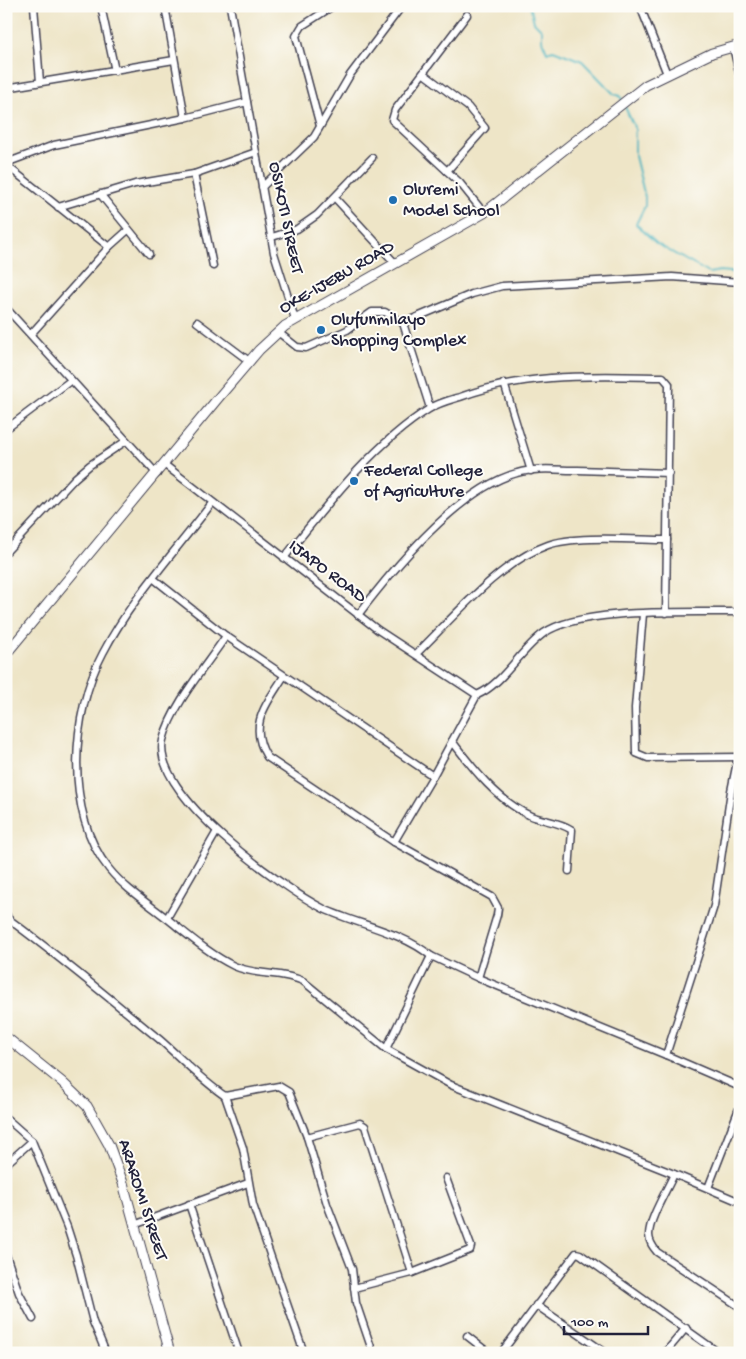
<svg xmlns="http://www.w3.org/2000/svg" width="746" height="1359" font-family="'Gochi Hand',sans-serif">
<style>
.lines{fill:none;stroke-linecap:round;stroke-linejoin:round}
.stream{stroke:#46b4c0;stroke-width:2}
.street-casing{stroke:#413f50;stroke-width:9}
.secondary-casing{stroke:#413f50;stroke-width:11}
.street{stroke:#fff;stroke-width:6}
.secondary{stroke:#fff;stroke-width:9}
.poi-dot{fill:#1f6fb2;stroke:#fdfcf7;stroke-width:2}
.labels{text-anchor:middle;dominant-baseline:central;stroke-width:4;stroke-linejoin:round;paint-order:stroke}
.poi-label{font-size:18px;fill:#22223b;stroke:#fdfcf7;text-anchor:start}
.street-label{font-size:18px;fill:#22223b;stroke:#fdfcf7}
</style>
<rect width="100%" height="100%" fill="#fdfcf7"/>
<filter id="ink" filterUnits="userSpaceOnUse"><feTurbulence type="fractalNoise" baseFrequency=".02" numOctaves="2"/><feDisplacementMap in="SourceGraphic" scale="10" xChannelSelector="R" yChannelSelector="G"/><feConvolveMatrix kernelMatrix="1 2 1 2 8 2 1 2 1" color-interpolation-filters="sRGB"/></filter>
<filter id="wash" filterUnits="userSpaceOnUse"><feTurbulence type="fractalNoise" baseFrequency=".0096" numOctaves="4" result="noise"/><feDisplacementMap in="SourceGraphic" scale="20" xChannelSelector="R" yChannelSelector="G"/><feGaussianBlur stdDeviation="1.12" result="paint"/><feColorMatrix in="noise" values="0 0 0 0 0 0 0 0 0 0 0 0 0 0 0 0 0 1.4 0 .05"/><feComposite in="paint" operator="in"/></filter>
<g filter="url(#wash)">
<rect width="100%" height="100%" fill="#eee5c7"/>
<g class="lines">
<g class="stream">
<path d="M530,6L534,22L542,30V40L547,52L553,50L582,61L614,94L620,96L622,100"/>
<path d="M625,107L635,129V156L645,197V206L636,224L657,244L709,273L720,271L740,273"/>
</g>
</g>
</g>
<g filter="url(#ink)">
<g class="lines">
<g class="street-casing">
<g id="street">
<path d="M34,6L40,82"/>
<path d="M101,6L115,71"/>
<path d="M165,6L185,118"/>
<path d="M230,6L247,102"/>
<path d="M640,6L667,74"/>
<path d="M467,15L395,110L392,120L460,183L484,213"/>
<path d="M733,47L740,77"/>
<path d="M424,74L468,107L485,128L447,171"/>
<path d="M6,88L174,60"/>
<path d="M320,126L296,36L302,26L333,6"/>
<path d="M6,163L54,145L185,118L247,102L274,253L295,319"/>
<path d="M6,165L109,247"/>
<path d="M194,174L213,266"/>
<path d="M262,187L314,137L350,75L402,6"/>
<path d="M100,194L149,254"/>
<path d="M335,198L395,263"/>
<path d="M58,207L135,184L194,174L256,152"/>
<path d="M272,237L297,229L317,215L372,158"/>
<path d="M6,308L157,474"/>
<path d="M197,322L249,361"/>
<path d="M403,323L472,294L502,286L672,277L740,282"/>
<path d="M278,332L297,347L306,348L347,330L372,312H385L403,323L430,408"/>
<path d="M31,334L109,247L128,230"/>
<path d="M504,383L531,471"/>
<path d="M6,429L70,381"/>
<path d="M165,465L378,630L477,695"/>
<path d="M212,503C175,552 131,599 103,653C71,712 64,814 109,869C125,889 149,904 169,920C189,936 211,955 234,966C256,976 281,971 303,981L386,1049L451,1085L674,1174L740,1202"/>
<path d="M6,552L75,478L90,465L126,441"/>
<path d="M284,558C325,507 373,444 429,409C438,403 450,400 460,397C528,372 592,376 663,377L669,384L666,613"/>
<path d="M154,579L226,636L433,776L394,842"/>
<path d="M643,614L635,708L636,753L648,758L740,757"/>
<path d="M358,615C393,569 460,488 517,473C537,467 558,470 578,470C608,471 638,472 669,473"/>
<path d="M226,636C206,666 172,705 163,740C150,793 282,888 324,909C359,925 402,932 431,956"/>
<path d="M416,654C453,618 499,562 548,545C575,535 636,540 667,540"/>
<path d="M284,676C267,704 247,724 267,757L394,842L492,897L498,908L497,915L478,978"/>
<path d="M452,741C473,769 499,802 531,816C544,821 560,822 572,830L569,871"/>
<path d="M738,757L731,791L714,906L666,1055L740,1087"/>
<path d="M433,776L477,695C503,684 520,650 544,633C581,607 692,613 740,612"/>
<path d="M7,918C59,956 109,998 159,1039C181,1058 201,1080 225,1096L279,1086L289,1092L307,1137L327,1204L352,1269L356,1303L373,1353"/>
<path d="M167,918L216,833"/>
<path d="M386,1049L431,956L478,978L666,1055"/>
<path d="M225,1096L243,1148L253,1205L304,1353"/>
<path d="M6,1118L32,1141L67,1227L76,1255L93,1322L106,1353"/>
<path d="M307,1137L360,1123L365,1126L412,1273L354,1288"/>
<path d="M6,1164L32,1141"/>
<path d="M674,1174C667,1190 649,1219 649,1235C649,1242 653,1247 657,1252L740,1307"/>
<path d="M708,1188L740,1106"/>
<path d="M189,1204L239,1353"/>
<path d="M134,1225L248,1183"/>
<path d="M6,1255L19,1293L33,1319"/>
<path d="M412,1273L470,1250L471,1246L446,1178"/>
<path d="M536,1305L606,1353"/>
<path d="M467,1336L489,1353"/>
<path d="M501,1353L576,1253L580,1254L719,1353"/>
<path d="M665,1353L686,1328"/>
</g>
</g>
<g class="secondary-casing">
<g id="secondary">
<path d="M6,654L219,397L259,350L285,326L484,213L646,85L712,53L740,45"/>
<path d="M6,916V919"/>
<path d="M6,1037L62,1082L87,1106L109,1145L123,1183L170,1353"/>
</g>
</g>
<use href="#street" class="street"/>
<use href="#secondary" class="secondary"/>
</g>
</g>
<g class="poi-dot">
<circle cx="393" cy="200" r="5"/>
<circle cx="321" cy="330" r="5"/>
<circle cx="354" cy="481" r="5"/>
</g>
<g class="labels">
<g class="poi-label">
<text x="403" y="190">Oluremi<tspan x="403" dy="21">Model School</tspan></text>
<text x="331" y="320">Olufunmilayo<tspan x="331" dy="21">Shopping Complex</tspan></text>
<text x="364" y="471">Federal College<tspan x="364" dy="21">of Agriculture</tspan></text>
</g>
<g class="street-label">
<text transform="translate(285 218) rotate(78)">OSIKOTI STREET</text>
<text transform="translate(337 278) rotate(-30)">OKE-IJEBU ROAD</text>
<text transform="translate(327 572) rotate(37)">IJAPO ROAD</text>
<text transform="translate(142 1200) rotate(72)">ARAROMI STREET</text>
</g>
</g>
<rect width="746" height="1359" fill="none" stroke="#fdfcf7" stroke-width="25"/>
<path d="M564 1326v8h84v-8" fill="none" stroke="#22223b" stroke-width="2.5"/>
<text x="571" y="1326" font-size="15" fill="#22223b" stroke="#fdfcf7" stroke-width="4" paint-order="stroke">100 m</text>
</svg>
